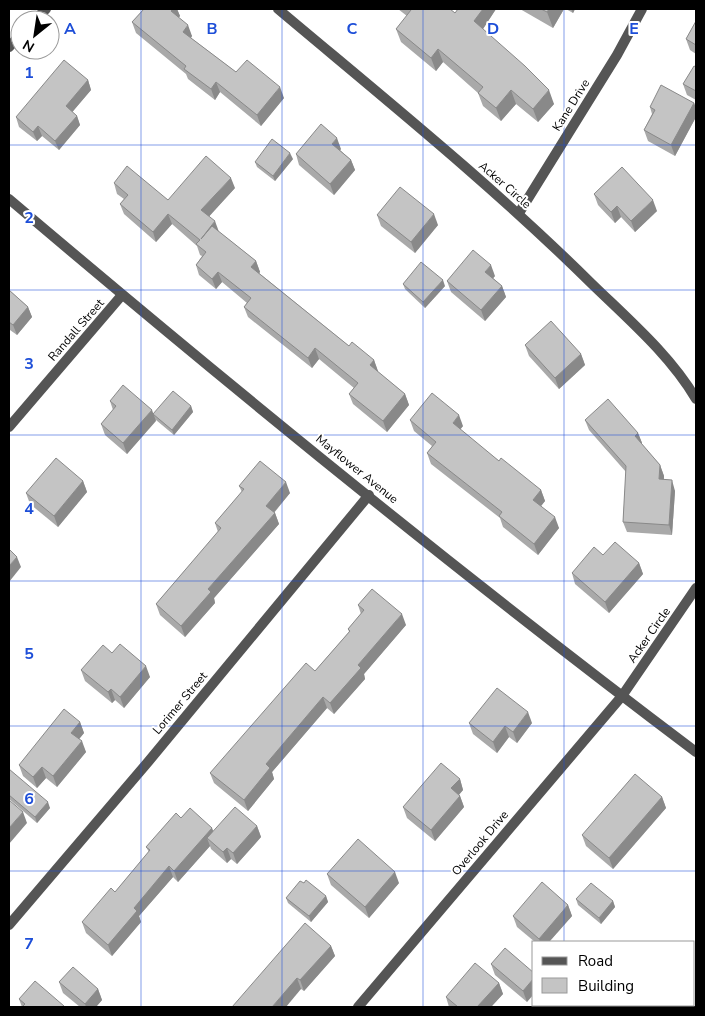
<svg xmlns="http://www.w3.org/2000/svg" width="705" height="1016" font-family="'Nunito Sans',sans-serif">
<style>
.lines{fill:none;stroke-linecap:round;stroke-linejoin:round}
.minor{stroke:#555;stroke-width:10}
.wall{fill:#a9a9a9}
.shaded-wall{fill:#898989}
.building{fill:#c4c4c4;stroke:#898989}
.grid{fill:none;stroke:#1d4ed8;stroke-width:1;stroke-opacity:0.55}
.labels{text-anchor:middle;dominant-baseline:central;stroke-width:4;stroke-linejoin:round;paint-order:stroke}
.street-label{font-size:12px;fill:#000;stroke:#fff}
.grid-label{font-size:16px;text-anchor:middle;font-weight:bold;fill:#1d4ed8;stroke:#fff;stroke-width:4;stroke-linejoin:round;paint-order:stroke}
</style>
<rect width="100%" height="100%" fill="#fff"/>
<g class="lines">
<g class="minor">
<path d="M278,9C385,99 493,186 592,284C629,320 670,355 696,399"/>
<path d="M35,20L46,9"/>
<path d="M9,47L20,35"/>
<path d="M9,199C233,389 461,575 696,752"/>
<path d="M519,213L617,55L642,9"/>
<path d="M9,427L122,295"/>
<path d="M9,925L148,762L369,495"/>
<path d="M358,1007L622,696L696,588"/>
</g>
</g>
<g class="wall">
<path d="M144,9H177L180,16L178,18L192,36L191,38L236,72L284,98L261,126L220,92L215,100L188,79L186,74L136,33L132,22Z"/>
<path d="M398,9H450L455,13L458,9H496L483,29L554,104L538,122L516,104L501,121L483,106L478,93L443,62L436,71L401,42L396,29L407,16Z"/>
<path d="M520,9H564L553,28Z"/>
<path d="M566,9H575L573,13Z"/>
<path d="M696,21V54L690,50L686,39Z"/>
<path d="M696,67V100L687,95L683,84Z"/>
<path d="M88,80L91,90L72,112L77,116L80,125L59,150L42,136L37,141L19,127L16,117Z"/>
<path d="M694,103L696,108V117L675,156L648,141L644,130L652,114L650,107Z"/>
<path d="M341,149L340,150L351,160L355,170L334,195L299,165L296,154Z"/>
<path d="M293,159L275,181L257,167L255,162Z"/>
<path d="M114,183L168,200L235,188L209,216L218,231L256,261L260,272L259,273L349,346L374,360L378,372L405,394L409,405L387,432L353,404L349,394L354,388L319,359L312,368L248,317L244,307L247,303L222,282L216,289L199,275L196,265L202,256L200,255L197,246L172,224L156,242L124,214L120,204L124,199L117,194Z"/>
<path d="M594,194L657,211L635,232L621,217L615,223L598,205Z"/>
<path d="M377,215L438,225L415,253L381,226Z"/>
<path d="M495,276L493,278L502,286L506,297L485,321L451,292L447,281Z"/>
<path d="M403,284L445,286L425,308L405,289Z"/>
<path d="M9,290L28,307L32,317L17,335L10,330L9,331Z"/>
<path d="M525,345L581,354L585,365L559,389L529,356Z"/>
<path d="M110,401L153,414L191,406L193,412L174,435L156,420L127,454L105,435L101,424L113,410Z"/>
<path d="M410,420L463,426L460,430L499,461L541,490L545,501L541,506L559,528L538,555L503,527L500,518L431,464L427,453L432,446L414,431Z"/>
<path d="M585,420L638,433L642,443L641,444L660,465L664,476V479L675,491L672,535L627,532L623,522L626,472L589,430Z"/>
<path d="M83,481L87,492L58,527L30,504L26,493Z"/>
<path d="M239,486L290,493L274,513H275L279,524L214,598L215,603L185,637L160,615L156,604L218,532L215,523L242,492Z"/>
<path d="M603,555L639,563L643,574L609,613L575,584L572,573Z"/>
<path d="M358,605L406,625L364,674L365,679L334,714L327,708L272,772L274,779L248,811L214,783L210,773L315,671L349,632L348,629L361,614Z"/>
<path d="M112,653L150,677L124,708L115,700L112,703L85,681L81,670Z"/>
<path d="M80,722L84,733L79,739L86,752L57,787L46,778L37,788L23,776L19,765Z"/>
<path d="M469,723H532L517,743L509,737L497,753L473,734Z"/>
<path d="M9,769L50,808L37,823L9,799Z"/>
<path d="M460,779L463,790L459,795L460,796L464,807L435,841L407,818L403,807Z"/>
<path d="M662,797L666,808L613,869L586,846L582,835Z"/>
<path d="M181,818L212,828L213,832L257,826L261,837L237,864L231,859L227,863L211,849L210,846L178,882L173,877L139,916L141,922L112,956L86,933L82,922L115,892L149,852L146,847Z"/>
<path d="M327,874L399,883L369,918L331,885Z"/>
<path d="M326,896L328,902L311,922L288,903L286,898Z"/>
<path d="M576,899L613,901L615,907L601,924L578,905Z"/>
<path d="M568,905L572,916L549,942H535L517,927L513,916Z"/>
<path d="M331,946L335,956L304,991L301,989L232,1007Z"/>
<path d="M491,964L534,973L527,1002L495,975Z"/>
<path d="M59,982L98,989L102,1000L96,1007H80L63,993Z"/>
<path d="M499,983L503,994L491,1007H449L446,997Z"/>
<path d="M19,999L64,1006L22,1007Z"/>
</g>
<g class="shaded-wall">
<path d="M173,9H177L180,16L175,22L171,11Z"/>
<path d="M483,9H496L479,35L474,21Z"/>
<path d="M549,9H564L553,28L547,12Z"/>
<path d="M571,9H575L573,13Z"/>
<path d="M188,25L192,36L187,43L183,32Z"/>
<path d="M438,49L443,62L436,71L431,58Z"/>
<path d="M88,80L91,90L69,116L66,106Z"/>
<path d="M216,82L220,92L215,100L211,89Z"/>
<path d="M280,87L284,98L261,126L257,115Z"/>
<path d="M511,90L516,104L501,121L496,108Z"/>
<path d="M549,90L554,104L538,122L533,109Z"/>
<path d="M694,103L696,108V117L675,156L671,145Z"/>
<path d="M77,116L80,125L59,150L55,141Z"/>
<path d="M38,126L42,136L37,141L33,132Z"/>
<path d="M337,138L341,149L336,155L332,144Z"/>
<path d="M290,153L293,159L275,181L273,176Z"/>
<path d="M351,160L355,170L334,195L330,184Z"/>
<path d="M231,178L235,188L205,221L201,210Z"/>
<path d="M653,200L657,211L635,232L631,221Z"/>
<path d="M617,206L621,217L615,223L611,212Z"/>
<path d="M168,214L172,224L156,242L153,232Z"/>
<path d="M434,214L438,225L415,253L411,242Z"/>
<path d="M215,221L219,232L201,239Z"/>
<path d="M256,261L260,272L255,278L251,267Z"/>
<path d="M491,265L495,276L489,283L485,272Z"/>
<path d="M218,272L222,282L216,289L212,279Z"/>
<path d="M443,280L445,286L425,308L423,302Z"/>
<path d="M502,286L506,297L485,321L481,310Z"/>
<path d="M28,307L32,317L17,335L13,325Z"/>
<path d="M315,348L319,359L312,368L308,358Z"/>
<path d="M581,354L585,365L559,389L555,378Z"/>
<path d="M374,360L378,371L374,376L370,365Z"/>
<path d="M405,394L409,405L387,432L383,421Z"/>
<path d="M191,406L193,412L174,435L172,430Z"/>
<path d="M152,410L156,421L127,454L123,443Z"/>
<path d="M459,415L463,426L456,434L453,423Z"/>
<path d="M638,433L642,443L638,447L635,436Z"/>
<path d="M660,465L664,476L663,489L659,479Z"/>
<path d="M672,480L675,491L672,535L669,525Z"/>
<path d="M83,481L87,492L58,527L54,516Z"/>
<path d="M286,482L290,493L270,517L266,506Z"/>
<path d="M541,490L545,501L537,511L533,500Z"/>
<path d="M275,513L279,524L214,598L215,603L185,637L181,626L208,589Z"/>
<path d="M555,517L559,528L538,555L534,544Z"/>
<path d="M17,557L21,567L9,582V566Z"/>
<path d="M639,563L643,574L609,613L605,602Z"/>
<path d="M402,614L406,625L364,674L365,679L334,714L330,703L358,665Z"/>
<path d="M146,666L150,677L124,708L120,697Z"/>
<path d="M111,689L115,700L112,703L108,692Z"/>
<path d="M323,697L327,708L272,772L274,779L248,811L244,800L266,764Z"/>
<path d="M528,712L532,723L517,743L513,732Z"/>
<path d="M80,722L84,733L75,744L71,733Z"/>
<path d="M505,726L509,737L497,753L493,742Z"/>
<path d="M82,741L86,752L57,787L53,776Z"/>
<path d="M42,767L46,778L37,788L33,777Z"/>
<path d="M460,779L463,790L455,799L451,788Z"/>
<path d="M460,796L464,807L435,841L431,830Z"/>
<path d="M662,797L666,808L613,869L609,858Z"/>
<path d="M48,802L50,808L37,823L35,817Z"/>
<path d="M23,812L27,823L9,844V828Z"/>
<path d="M257,826L261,837L237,864L233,853Z"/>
<path d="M212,828L216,839L207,838L210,846L178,882L174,871Z"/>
<path d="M227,848L231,859L227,863L223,852Z"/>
<path d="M169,866L173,877L139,916L141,922L112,956L108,945L134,908Z"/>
<path d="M395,872L399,883L369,918L365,907Z"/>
<path d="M326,896L328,902L311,922L309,916Z"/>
<path d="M613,901L615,907L601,924L599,918Z"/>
<path d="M568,905L572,916L549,942H540L539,939Z"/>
<path d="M331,946L335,956L304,991L300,980Z"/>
<path d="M297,978L301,989L286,1007H272Z"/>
<path d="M534,978V994L527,1002L523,991Z"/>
<path d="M499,983L503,994L491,1007H477Z"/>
<path d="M98,989L102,1000L96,1007H86L85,1004Z"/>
</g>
<g class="building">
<path d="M144,9H173L171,11L188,25L183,32L236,72L247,60L280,87L257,115L216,82L211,89L184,69L186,66L132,22Z"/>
<path d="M410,9H450L455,13L458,9H483L474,21L525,66L549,90L533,109L511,90L496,108L478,93L483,87L438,49L431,58L396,29L411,10Z"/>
<path d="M541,9H549L547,12Z"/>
<path d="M696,21V45L686,39Z"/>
<path d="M64,60L88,80L66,106L77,116L55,141L38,126L33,132L16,117Z"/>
<path d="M694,66L696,67V91L683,84Z"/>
<path d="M661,85L694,103L671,145L644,130L655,110L650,107Z"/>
<path d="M321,124L337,138L332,144L351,160L330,184L296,154Z"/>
<path d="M272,139L290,153L273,176L255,162Z"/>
<path d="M206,156L231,178L201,210L215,221L201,239L212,226L256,261L251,267L349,346L352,342L374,360L370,365L405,394L383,421L349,394L358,383L315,348L308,358L244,307L251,298L218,272L212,279L196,265L206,252L196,244L200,240L168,214L153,232L120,204L128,195L114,183L127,166L168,200Z"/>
<path d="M622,167L653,200L631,221L617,206L611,212L594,194Z"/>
<path d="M400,187L434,214L411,242L377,215Z"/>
<path d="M473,250L491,265L485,272L502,286L481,310L447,281Z"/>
<path d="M421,262L443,280L423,302L403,284Z"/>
<path d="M9,290L28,307L13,325L9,322Z"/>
<path d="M551,321L581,354L555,378L525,345Z"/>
<path d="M123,385L152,410L123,443L101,424L116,406L110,401Z"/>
<path d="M173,391L191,406L172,430L153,414Z"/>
<path d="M432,393L459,415L453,423L499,461L501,458L541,490L533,500L555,517L534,544L499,516L502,512L427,453L436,442L410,420Z"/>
<path d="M608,399L638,433L635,436L660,465L659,479L672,480L669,525L623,522L626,466L585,420Z"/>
<path d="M56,458L83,481L54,516L26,493Z"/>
<path d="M260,461L286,482L266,506L275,513L208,589L211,592L181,626L156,604L221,528L215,523L244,489L239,486Z"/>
<path d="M615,542L639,563L605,602L572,573L594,547L603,555Z"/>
<path d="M9,549L17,557L9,566Z"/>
<path d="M372,589L402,614L358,665L361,668L330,703L323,697L266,764L270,768L244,800L210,773L306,663L315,671L350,631L348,629L364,610L358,605Z"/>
<path d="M120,644L146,666L120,697L111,689L108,692L81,670L103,645L112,653Z"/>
<path d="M497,688L528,712L513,732L505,726L493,742L469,723Z"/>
<path d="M64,709L80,722L71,733L82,741L53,776L42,767L33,777L19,765Z"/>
<path d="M441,763L460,779L451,788L460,796L431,830L403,807Z"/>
<path d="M9,769L48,802L35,817L9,795Z"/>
<path d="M635,774L662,797L609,858L582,835Z"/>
<path d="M9,800L23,812L9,828Z"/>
<path d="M235,807L257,826L233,853L227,848L223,852L207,838Z"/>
<path d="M190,808L212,828L174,871L169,866L134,908L137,911L108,945L82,922L111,888L115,892L150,850L146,847L176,813L181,818Z"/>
<path d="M358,839L395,872L365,907L327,874Z"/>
<path d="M306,880L326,896L309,916L286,898L300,881L304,883Z"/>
<path d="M542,882L568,905L539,939L513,916Z"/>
<path d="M591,883L613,901L599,918L576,899Z"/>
<path d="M305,923L331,946L300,980L297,978L272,1007H232Z"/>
<path d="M505,948L534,973V978L523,991L491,964Z"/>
<path d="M475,963L499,983L477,1007H458L446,997Z"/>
<path d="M73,967L98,989L85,1004L59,982Z"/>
<path d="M35,981L64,1006V1007H22L25,1004L19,999Z"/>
</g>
<path class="grid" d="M141,9V1007M282,9V1007M423,9V1007M564,9V942M9,145H696M9,290H696M9,435H696M9,581H696M9,726H696M9,871H696M564,1005V1007"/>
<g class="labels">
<g class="street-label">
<text transform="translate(571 105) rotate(-58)">Kane Drive</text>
<text transform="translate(505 185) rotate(41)">Acker Circle</text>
<text transform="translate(76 330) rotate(-49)">Randall Street</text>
<text transform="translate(357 469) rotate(39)">Mayflower Avenue</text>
<text transform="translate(649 635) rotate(-55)">Acker Circle</text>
<text transform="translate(180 703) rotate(-50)">Lorimer Street</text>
<text transform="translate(480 843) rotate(-50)">Overlook Drive</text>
</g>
</g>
<g class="grid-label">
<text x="70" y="34">A</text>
<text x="212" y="34">B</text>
<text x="352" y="34">C</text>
<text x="493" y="34">D</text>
<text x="634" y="34">E</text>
<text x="29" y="78">1</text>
<text x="29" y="223">2</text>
<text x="29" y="369">3</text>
<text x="29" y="514">4</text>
<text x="29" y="659">5</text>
<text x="29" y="804">6</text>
<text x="29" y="949">7</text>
</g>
<rect width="705" height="1016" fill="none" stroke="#000000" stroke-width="20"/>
<rect x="532" y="941" width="162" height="65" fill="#ffffff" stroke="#999999"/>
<rect x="542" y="957" width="25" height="8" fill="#555555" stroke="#999999"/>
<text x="578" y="966" font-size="15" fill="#000000">Road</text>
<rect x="542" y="978" width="25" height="15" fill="#c4c4c4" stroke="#999999"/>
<text x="578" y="991" font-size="15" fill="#000000">Building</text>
<g transform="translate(35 35) rotate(210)"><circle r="24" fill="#ffffff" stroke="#999999"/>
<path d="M0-4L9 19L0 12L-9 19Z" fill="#000000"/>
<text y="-8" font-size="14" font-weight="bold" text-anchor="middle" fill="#000000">N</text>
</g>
</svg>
